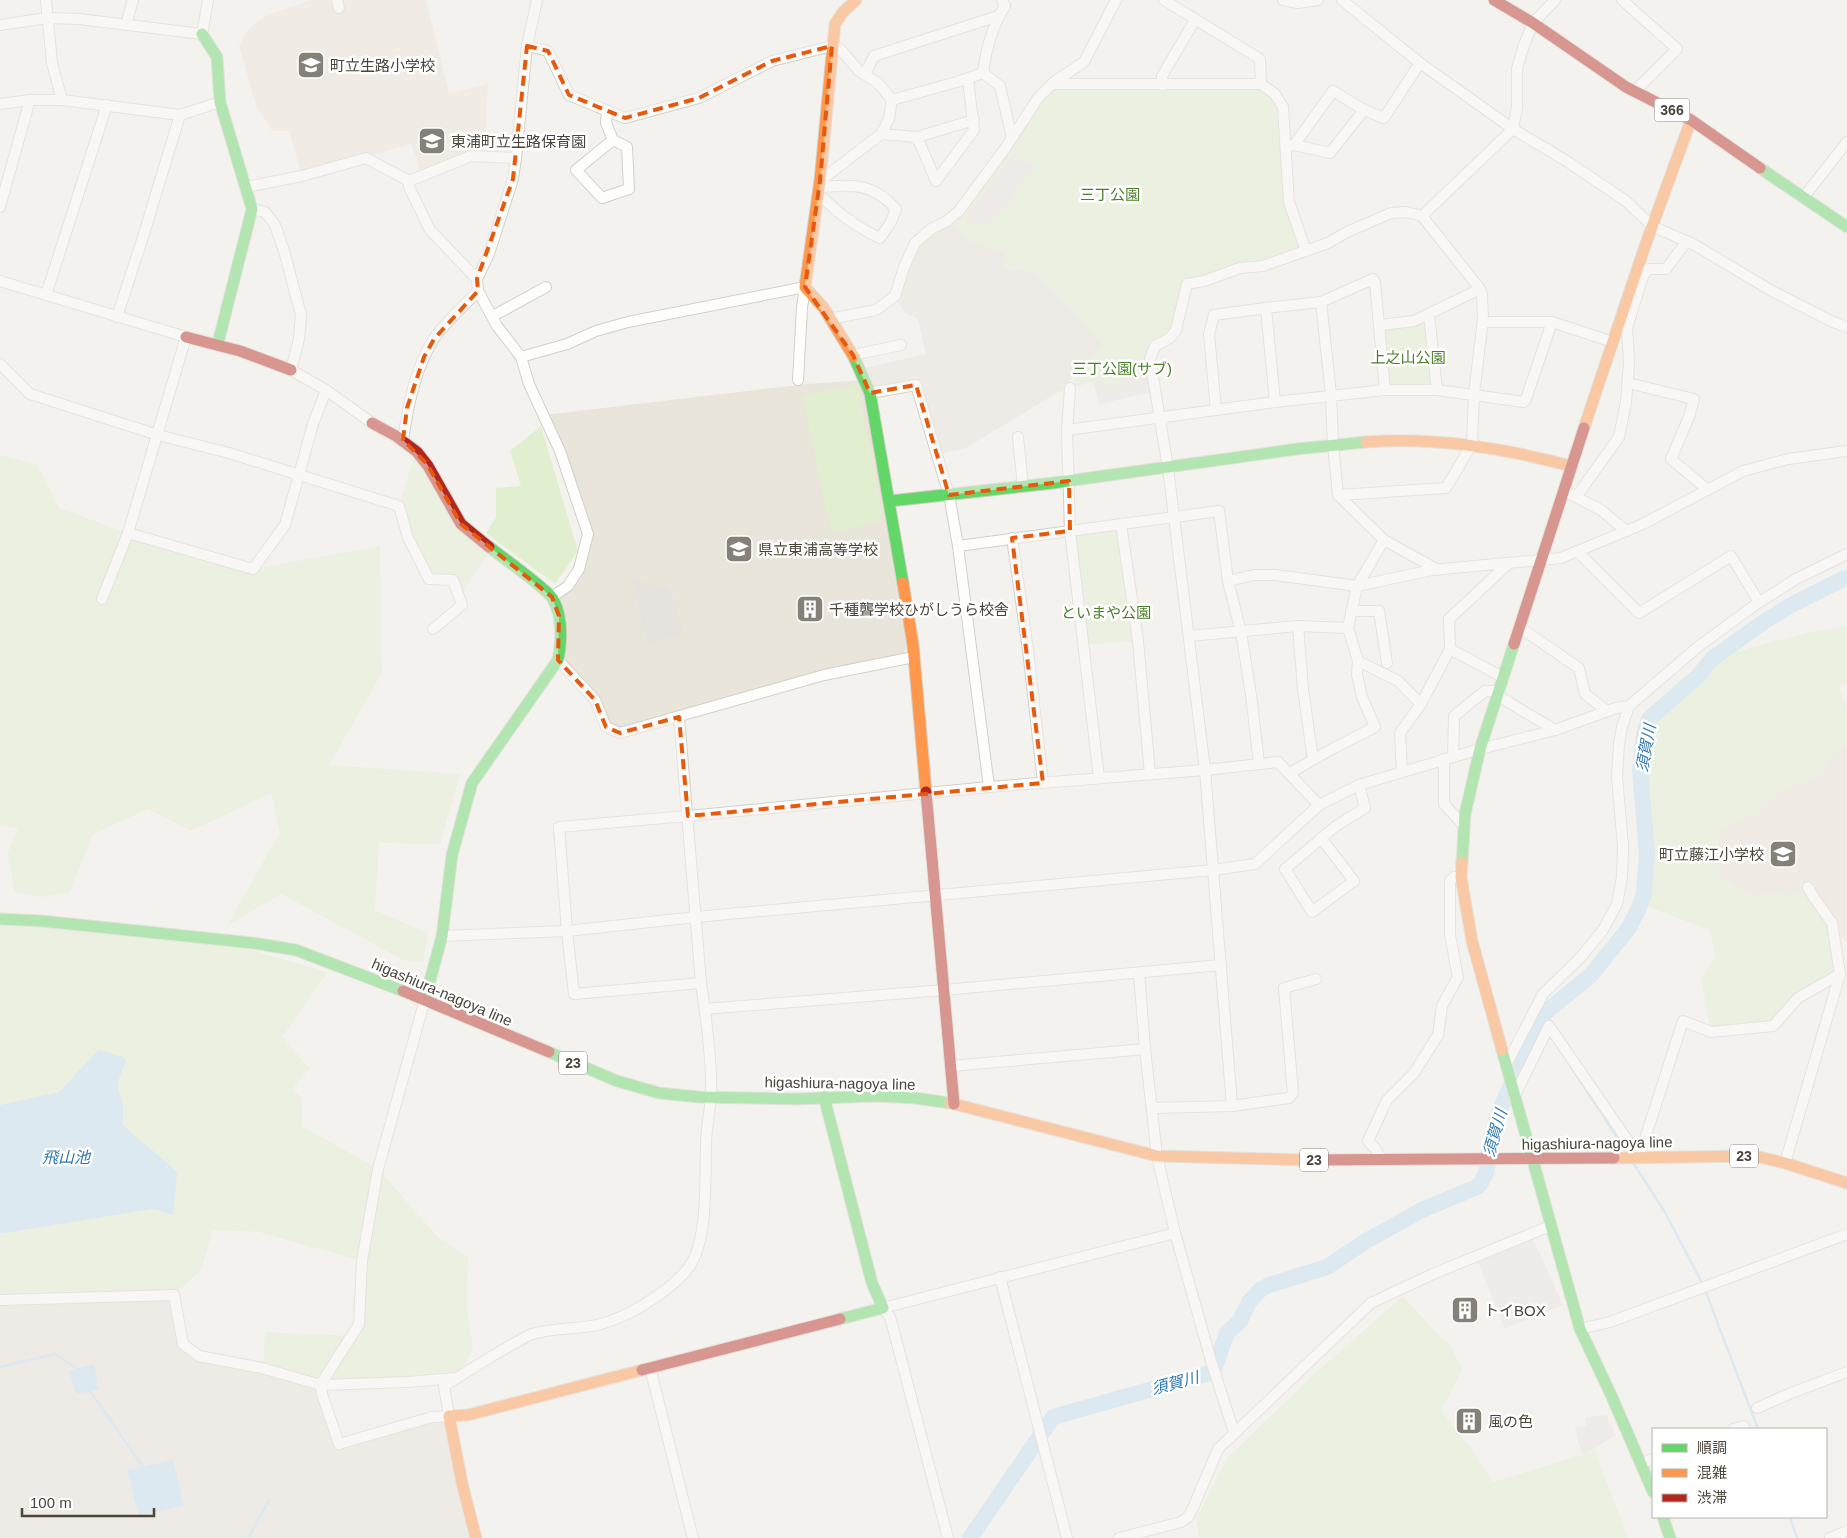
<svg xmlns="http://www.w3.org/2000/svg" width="1847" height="1538" font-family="Arial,'Noto Sans JP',sans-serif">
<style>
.industrial{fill:#e6e2de}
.education{fill:#eae5da}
.green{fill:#e1eecf}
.parking{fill:#e6e3df}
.water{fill:#c0ddf1}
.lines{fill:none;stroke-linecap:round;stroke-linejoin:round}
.stream{stroke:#c0ddf1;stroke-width:2.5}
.river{stroke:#c0ddf1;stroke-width:16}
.street-casing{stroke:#d2d0cb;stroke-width:12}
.fast-casing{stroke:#d3cfc5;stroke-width:13}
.slow-casing{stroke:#d3cfc5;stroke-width:13}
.jam-casing{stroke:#d3cfc5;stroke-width:13}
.street{stroke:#fdfdfc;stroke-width:10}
.fast{stroke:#63d668;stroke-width:11}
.slow{stroke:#ff974d;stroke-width:11}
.jam{stroke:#b3261e;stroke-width:11}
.marked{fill:none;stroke:#e8590c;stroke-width:4;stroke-dasharray:10 6;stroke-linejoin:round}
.labels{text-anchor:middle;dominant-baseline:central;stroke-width:5;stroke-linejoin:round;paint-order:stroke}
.shield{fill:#fff;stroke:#817c74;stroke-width:1}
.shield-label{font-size:14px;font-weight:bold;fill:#4b4439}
.poi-label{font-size:15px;fill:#4b4439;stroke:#fff;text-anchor:start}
.park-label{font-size:15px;fill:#4a7f2a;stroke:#fff}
.street-label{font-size:15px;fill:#4b4439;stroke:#fff}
.water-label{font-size:16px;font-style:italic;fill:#2e7ab2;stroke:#fff}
</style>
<rect width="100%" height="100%" fill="#f4f2ee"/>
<g class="industrial">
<path d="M947,221L1006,253L1004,268L1033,271L1103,344L1062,390L964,449L937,454L916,385L870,393L860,369L926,354L918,319L905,313L895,296L915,243Z"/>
<path d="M174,1295L183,1344L200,1357L321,1385L339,1443L449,1416L471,1538H0V1301Z"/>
</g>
<g class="education">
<path d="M311,0H426L449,93L488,84L485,146L480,152L422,176L411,144L302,176L289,131H272L256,106L239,45L250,27L267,15Z"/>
<path d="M865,380L907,647L904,656L829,668L637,729L606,727L595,700L558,660L552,597L568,586L588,534L544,415L807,384Z"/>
<path d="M1843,743L1847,748V944L1813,897L1791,894L1755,895L1736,890L1719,876L1717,831L1753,814L1780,790L1815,777Z"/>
</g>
<g class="green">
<path d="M1052,84H1261L1283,107L1289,202L1306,251L1188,284L1176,330L1155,346V391L1100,404L1093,382L1070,388L1081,369L1103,344L1033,271L1004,268L1006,253L971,242L947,221Z"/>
<path d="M1424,320L1427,323L1433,383L1430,385H1391L1388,384L1384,330L1387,327Z"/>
<path d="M857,385L883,513L877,523L831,532L802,395Z"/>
<path d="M541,426L578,551L555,584L486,533L496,517V488L521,486L510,451Z"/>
<path d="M0,455L37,464L59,508L128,533L253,569L380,546L382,673L329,765L460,774L440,844L379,843L375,910L428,933L423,962L403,960L281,894L227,926L280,832L271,793L191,831L148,809L93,834L70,892L42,897L15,892L7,854L18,828L0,826Z"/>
<path d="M414,456L488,554L462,592L453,580L429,579L399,506Z"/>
<path d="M1121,524L1138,641L1084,645L1070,531Z"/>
<path d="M1847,626V682L1840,687L1845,704L1847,707V748L1843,743L1815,777L1780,790L1753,814L1717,831L1719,876L1735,890L1755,895L1791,894L1813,896L1832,923L1840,974L1799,998L1773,1025L1711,1032L1701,978L1715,958L1710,930L1640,904L1646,868L1645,830L1640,772L1653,714L1714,658L1805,633Z"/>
<path d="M0,922L220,941L328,972L282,1037L310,1069L292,1089L302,1098V1126L378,1169L438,1237L468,1258L467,1306L473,1349L457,1378L321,1385L263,1368L265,1332L352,1336L362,1261L259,1232L212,1230L202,1269L174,1295L0,1301V1234L152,1209L173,1215L141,1142L123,1125V1103L119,1092L118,1082L126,1061L97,1051L59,1092L0,1105Z"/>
<path d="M1403,1296L1442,1339L1450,1344L1462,1370L1441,1411L1471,1448L1493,1482L1595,1451L1628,1538H1199L1196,1519L1228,1457L1311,1377Z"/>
</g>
<g class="parking">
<path d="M1013,155L1034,167L994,222L990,218L983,225L977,226L966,217Z"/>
<path d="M1138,373L1140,378L1153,376L1155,391L1100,404L1093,382L1101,379L1103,385L1106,387L1122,383L1120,377Z"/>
<path d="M631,580L668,588L673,596L683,633L648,644Z"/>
<path d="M1533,1239L1563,1305L1505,1329L1478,1262Z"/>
<path d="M1606,1415L1616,1435L1583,1455L1578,1442L1575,1427L1586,1426L1585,1419L1588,1417Z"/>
</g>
<g class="water">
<path d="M101,1050L125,1058L126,1061L118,1082L119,1092L123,1103V1125C140,1142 161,1155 177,1173L173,1215L152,1209L0,1234V1105L59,1092L97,1051Z"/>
<path d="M94,1364L99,1390L76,1394L69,1371Z"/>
<path d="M173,1460L184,1505L139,1516L127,1470Z"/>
</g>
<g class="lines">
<g class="stream">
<path d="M1547,1011L1552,1025"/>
<path d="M1569,1064L1626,1151"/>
<path d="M1634,1164L1666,1214L1703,1285"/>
<path d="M1705,1290L1758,1429"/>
<path d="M0,1367L55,1354L79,1370"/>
<path d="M88,1388L143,1467"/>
<path d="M1790,1517L1797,1538"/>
<path d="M248,1538L269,1500"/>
</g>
<path class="river" d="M970,1538L1053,1417L1213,1372L1227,1333L1240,1321L1249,1302L1260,1290L1269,1285L1327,1267L1366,1241L1422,1210L1477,1187L1481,1183L1487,1170L1492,1135L1499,1112L1539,1022L1547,1011L1591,975L1628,929L1639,908L1644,893L1647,853L1640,770L1644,734L1649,719L1697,677L1712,659L1765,621L1793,604L1847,577"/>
<g class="street-casing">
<g id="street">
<path d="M46,0L52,63L62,100"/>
<path d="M337,0L339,8"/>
<path d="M537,0L527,46L516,158L513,179L489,254L477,279L478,291L497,326L521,357L529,384L560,451L588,534L579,569L568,586L552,597"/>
<path d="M1164,0L1260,59L1261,84"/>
<path d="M1283,0L1297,3L1318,0"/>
<path d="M1342,0L1420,63L1513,129L1568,162L1626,201L1652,226L1693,244L1772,291L1833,322L1847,327"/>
<path d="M1622,0L1677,49L1635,91"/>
<path d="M0,25L47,18L79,19L202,34L208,0"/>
<path d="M126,25L133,0"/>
<path d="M527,46L548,51L569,95L625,118L699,98L772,61L832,46L840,49L859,71L878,83L892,100L889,119L881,134L820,181"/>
<path d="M983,73C986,50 992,26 1005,6L1002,0"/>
<path d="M983,73L1000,86L1012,138"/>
<path d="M865,74L874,56L998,16"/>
<path d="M1052,84H1261L1275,94L1283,107L1289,202L1306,251"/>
<path d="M1163,85L1162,76L1195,20"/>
<path d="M892,100L960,81L983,73"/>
<path d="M0,104L30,100H62L180,115L220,102"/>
<path d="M607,110L606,123L613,140L576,170L602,198L629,189L627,147L613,140"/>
<path d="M881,134L917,137L936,181L974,130L968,79"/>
<path d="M917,137L974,120"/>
<path d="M1294,145L1333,91L1364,110"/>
<path d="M1286,146L1294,145L1330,153L1364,110L1384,118L1420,63"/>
<path d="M409,181V187L430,230L477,279"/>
<path d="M246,187L302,176L366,158L409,181L471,156L516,158"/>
<path d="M818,194C840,214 854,226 880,238L891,222L896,209C872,182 853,185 819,187"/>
<path d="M1803,198L1847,142"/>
<path d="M0,207L30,100"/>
<path d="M252,209L265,212L275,225L284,251L301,315L299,339L291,370L326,390L372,423"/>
<path d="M1422,216L1513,129L1517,107V69L1524,45L1533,23L1555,0"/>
<path d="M0,281L186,337L128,533L253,569L285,525L313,424L326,390"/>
<path d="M46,295L107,105"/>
<path d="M1429,314L1437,390"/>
<path d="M493,316L546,287"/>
<path d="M117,317L143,237L180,115"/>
<path d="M830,319L876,310L895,296L904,267L915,243L931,229L947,221L959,211L1006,147L1038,98L1054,82L1084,62L1116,0"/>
<path d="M1483,322H1552L1613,342"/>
<path d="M1380,325L1414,321L1480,289"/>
<path d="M853,355L901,345"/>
<path d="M521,357L567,344L596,331L628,322L805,287L802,307L798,380"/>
<path d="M0,364L30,394L158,435L229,453L399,506L408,538L429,579L453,580L462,605L433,629"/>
<path d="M1628,383L1694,399L1689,417L1671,459L1708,490"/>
<path d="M1070,388L1067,430L1070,531L1099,778"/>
<path d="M870,393L916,385L949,495L958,546L989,787"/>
<path d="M1275,402L1266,308L1321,302L1373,279L1375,283L1385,390"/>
<path d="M1216,410L1209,334L1214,315L1266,308"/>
<path d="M1067,430L1275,402L1385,390H1437L1524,402L1526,399L1552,322"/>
<path d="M1018,437L1023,486"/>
<path d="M403,440C408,406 415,369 433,340C445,322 463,307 478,291"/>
<path d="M1570,494L1601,510L1626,531"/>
<path d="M1338,495L1384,540L1438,570"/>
<path d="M1576,497L1619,437L1626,402L1629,363L1627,328L1643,276L1648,269H1666L1687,241"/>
<path d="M1121,524L1138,641L1150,774"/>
<path d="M1012,538L1028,650L1043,783"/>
<path d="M958,546L1219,511L1228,581L1241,632L1251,695L1259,763"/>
<path d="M1577,551L1639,613L1731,556L1759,602"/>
<path d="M1228,581L1254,575H1275L1357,586L1432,570L1561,558L1643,524L1743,471L1788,459L1847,451"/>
<path d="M102,599L128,533"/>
<path d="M1351,611H1379L1387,663"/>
<path d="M1298,626L1303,689L1313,760"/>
<path d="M1519,627L1579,668L1585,694L1607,711"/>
<path d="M1348,628L1357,586L1384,540"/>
<path d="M1189,636L1298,626L1348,628L1358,661L1357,675L1362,697L1375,727L1332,749L1290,773"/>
<path d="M1450,649L1504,678"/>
<path d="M558,660L595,700L606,727L620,733L824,675L914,657"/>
<path d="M1358,661L1398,681L1421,704"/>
<path d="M1498,696L1555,730"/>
<path d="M1453,757L1454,716L1485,691H1500"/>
<path d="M1444,759V804L1464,826"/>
<path d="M1402,772L1400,733L1421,704L1450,649L1449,619L1509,563"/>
<path d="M1321,838L1354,881L1312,912L1285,869L1336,826L1365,808L1359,785"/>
<path d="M442,936L567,931L696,917L1213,870L1255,864L1319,805L1359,785L1480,749L1555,730L1616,708L1629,706"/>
<path d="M1139,973L1145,1049L1157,1156L1175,1233L1212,1364L1234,1432"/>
<path d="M701,983L574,994L567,931L559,827L688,816L989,787L1205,770L1278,762L1319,805"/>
<path d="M425,999L378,1169L362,1261L359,1324L321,1384L322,1394L339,1444L432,1417L449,1416L444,1386L494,1355L529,1335C551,1327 575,1330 597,1325C613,1321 631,1313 645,1304C661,1294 681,1280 691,1264C708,1236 705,1178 706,1145C706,1128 710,1112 711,1096C712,1060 706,1018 701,983L679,717"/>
<path d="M705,1009L944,990L1221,965"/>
<path d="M1506,1065L1543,994L1581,957L1603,930L1617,904L1622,877L1623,846L1617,777L1619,744L1622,727L1629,706L1699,646L1755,605L1796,579L1847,554"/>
<path d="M951,1066L1145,1049"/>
<path d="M1514,1097L1549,1026L1639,1157"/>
<path d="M1232,1106L1205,770L1168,468L1150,359L1155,346L1170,338L1176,330L1187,284L1204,281L1240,268L1263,266L1328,243L1347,232L1391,213L1406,212L1422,216L1480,289L1482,295L1483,319L1474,394L1472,444L1446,488L1338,495L1333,445L1331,395L1321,302"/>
<path d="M1153,1108L1232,1106L1289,1098L1293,1093L1284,988L1316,979"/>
<path d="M1639,1157L1683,1021L1711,1032L1773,1026L1798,998L1840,974"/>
<path d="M1381,1159L1375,1148L1368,1141L1387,1100L1414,1073L1438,1035L1442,1006L1458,977L1450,935V881L1454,877H1461"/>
<path d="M1785,1163L1840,974L1832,923L1813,896L1808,887"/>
<path d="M1000,1277L1067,1538"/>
<path d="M0,1300L174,1295L183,1344L199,1356L262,1368L321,1385L408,1382L454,1378"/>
<path d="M1580,1329L1610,1322L1847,1234"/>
<path d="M650,1368L693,1538"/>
<path d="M1757,1408L1791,1393L1847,1372"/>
<path d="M1733,1429L1744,1426"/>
<path d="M1640,1464L1653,1459"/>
<path d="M948,1538L893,1328L890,1317L883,1308L1175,1233"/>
<path d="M1119,1538L1181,1522L1188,1517L1193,1508L1218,1449L1371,1303L1433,1274L1550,1226"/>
<path d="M1830,1538L1847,1531"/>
</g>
</g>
<g class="fast-casing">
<g id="fast">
<path d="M202,34L217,57L220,102L252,209L218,343"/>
<path d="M1760,168L1847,227"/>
<path d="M854,357L870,393L903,583"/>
<path d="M890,501L1053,483L1297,449L1366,442"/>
<path d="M1462,862L1465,814L1480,749L1514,644"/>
<path d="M0,919L42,921L253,943L296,950L403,991"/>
<path d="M425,999L442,936L452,855L472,783L558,660C562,639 563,618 553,599C548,590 501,556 489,547"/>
<path d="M1502,1050L1580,1329L1612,1397L1653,1492"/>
<path d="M549,1052L617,1081L659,1093L699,1097L796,1099L876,1096L915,1098L950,1103"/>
<path d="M824,1097L872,1283L883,1308L840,1319"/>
<path d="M1663,1517L1670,1538"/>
</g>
</g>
<g class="slow-casing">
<g id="slow">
<path d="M854,357L824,308L805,287L820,181L835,24L843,12L856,0"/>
<path d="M1584,428L1645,246L1691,120"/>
<path d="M1366,442C1436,437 1503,448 1571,466"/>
<path d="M903,583L913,645L926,792"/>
<path d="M1462,862L1461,877L1472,941L1502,1050"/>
<path d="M950,1103L1157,1156L1307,1160"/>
<path d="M1614,1158L1755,1156L1785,1163L1847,1183"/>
<path d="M476,1538L462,1483L449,1416L468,1415L642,1370"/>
</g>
</g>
<g class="jam-casing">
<g id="jam">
<path d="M1494,0L1533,23L1626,87L1691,120L1760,168"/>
<path d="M186,337L240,351L291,370"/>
<path d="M372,423L396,436L417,452L428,466L461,524L489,547"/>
<path d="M1514,644L1584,428"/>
<path d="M926,792L954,1104"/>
<path d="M403,991L549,1052"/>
<path d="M1307,1160L1614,1158"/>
<path d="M642,1370L840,1319"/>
</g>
</g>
<use href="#street" class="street"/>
<use href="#fast" class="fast"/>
<use href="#slow" class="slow"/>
<use href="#jam" class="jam"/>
</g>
<path d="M0 0H1847V1538H0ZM527,46L548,51L569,95L625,118L699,98L772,61L832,46L820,181L805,287L853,355L870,393L916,385L949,495L1069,481L1070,531L1012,538L1043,783L688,816L679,717L620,733L606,727L595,700L558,660L559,616L552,597L461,524L427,464L403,440L407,408L424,357L434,339L478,291L477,279L513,179Z" fill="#f4f2ee" fill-opacity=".55" fill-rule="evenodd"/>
<path class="marked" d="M527,46L548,51L569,95L625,118L699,98L772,61L832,46L820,181L805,287L853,355L870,393L916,385L949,495L1069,481L1070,531L1012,538L1043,783L688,816L679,717L620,733L606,727L595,700L558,660L559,616L552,597L461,524L427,464L403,440L407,408L424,357L434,339L478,291L477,279L513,179Z"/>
<defs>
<g id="school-square" transform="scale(1.4375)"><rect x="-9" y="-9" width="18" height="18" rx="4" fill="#868178" stroke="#fff"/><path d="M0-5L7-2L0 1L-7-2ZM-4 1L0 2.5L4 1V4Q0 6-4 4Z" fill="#fff"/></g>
<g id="building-square" transform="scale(1.4375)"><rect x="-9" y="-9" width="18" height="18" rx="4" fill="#868178" stroke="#fff"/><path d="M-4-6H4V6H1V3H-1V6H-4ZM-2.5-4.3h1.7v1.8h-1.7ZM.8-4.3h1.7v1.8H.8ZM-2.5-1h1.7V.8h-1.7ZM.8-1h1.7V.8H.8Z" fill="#fff"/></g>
</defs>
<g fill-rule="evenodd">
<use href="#school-square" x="311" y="65"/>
<use href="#school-square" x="432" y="141"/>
<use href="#school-square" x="739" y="549"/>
<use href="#building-square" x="810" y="609"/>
<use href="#school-square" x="1783" y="854"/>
<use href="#building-square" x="1465" y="1310"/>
<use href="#building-square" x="1469" y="1421"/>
</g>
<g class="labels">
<g class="shield">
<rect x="1654.5" y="98.5" width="35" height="23" rx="4"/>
<rect x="559" y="1051.5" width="28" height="23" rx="4"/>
<rect x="1730" y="1144.5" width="28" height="23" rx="4"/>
<rect x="1300" y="1148.5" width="28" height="23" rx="4"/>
</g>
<g class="shield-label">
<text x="1672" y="110">366</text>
<text x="573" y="1063">23</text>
<text x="1744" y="1156">23</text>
<text x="1314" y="1160">23</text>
</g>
<g class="poi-label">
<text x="330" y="65">町立生路小学校</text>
<text x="451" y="141">東浦町立生路保育園</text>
<text x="758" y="549">県立東浦高等学校</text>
<text x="829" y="609">千種聾学校ひがしうら校舎</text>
<text x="1764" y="854" text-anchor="end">町立藤江小学校</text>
<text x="1484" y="1310">トイBOX</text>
<text x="1488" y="1421">風の色</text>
</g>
<g class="park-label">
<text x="1110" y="194">三丁公園</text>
<text x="1408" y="357">上之山公園</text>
<text x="1122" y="368">三丁公園(サブ)</text>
<text x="1106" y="612">といまや公園</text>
</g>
<g class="street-label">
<text transform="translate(442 992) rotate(23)">higashiura-nagoya line</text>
<text transform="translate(840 1083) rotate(1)">higashiura-nagoya line</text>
<text transform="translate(1597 1143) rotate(-1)">higashiura-nagoya line</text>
</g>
<g class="water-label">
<text transform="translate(1646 748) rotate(-80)">須賀川</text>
<text transform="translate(1495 1133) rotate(-74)">須賀川</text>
<text x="66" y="1157">飛山池</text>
<text transform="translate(1175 1383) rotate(-15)">須賀川</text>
</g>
</g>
<rect x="1652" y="1428" width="175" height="90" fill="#ffffff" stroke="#b7b4b0"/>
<rect x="1662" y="1444" width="25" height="8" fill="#63d668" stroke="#b7b4b0"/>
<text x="1697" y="1453" font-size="15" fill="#4b4439">順調</text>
<rect x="1662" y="1469" width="25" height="8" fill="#ff974d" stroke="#b7b4b0"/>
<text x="1697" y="1478" font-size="15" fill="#4b4439">混雑</text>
<rect x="1662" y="1494" width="25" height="8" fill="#b3261e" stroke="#b7b4b0"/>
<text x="1697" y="1503" font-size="15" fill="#4b4439">渋滞</text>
<path d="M22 1508v8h132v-8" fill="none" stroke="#4b4439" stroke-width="2.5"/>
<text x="30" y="1508" font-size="15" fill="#4b4439" stroke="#ffffff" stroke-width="4" paint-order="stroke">100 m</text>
</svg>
